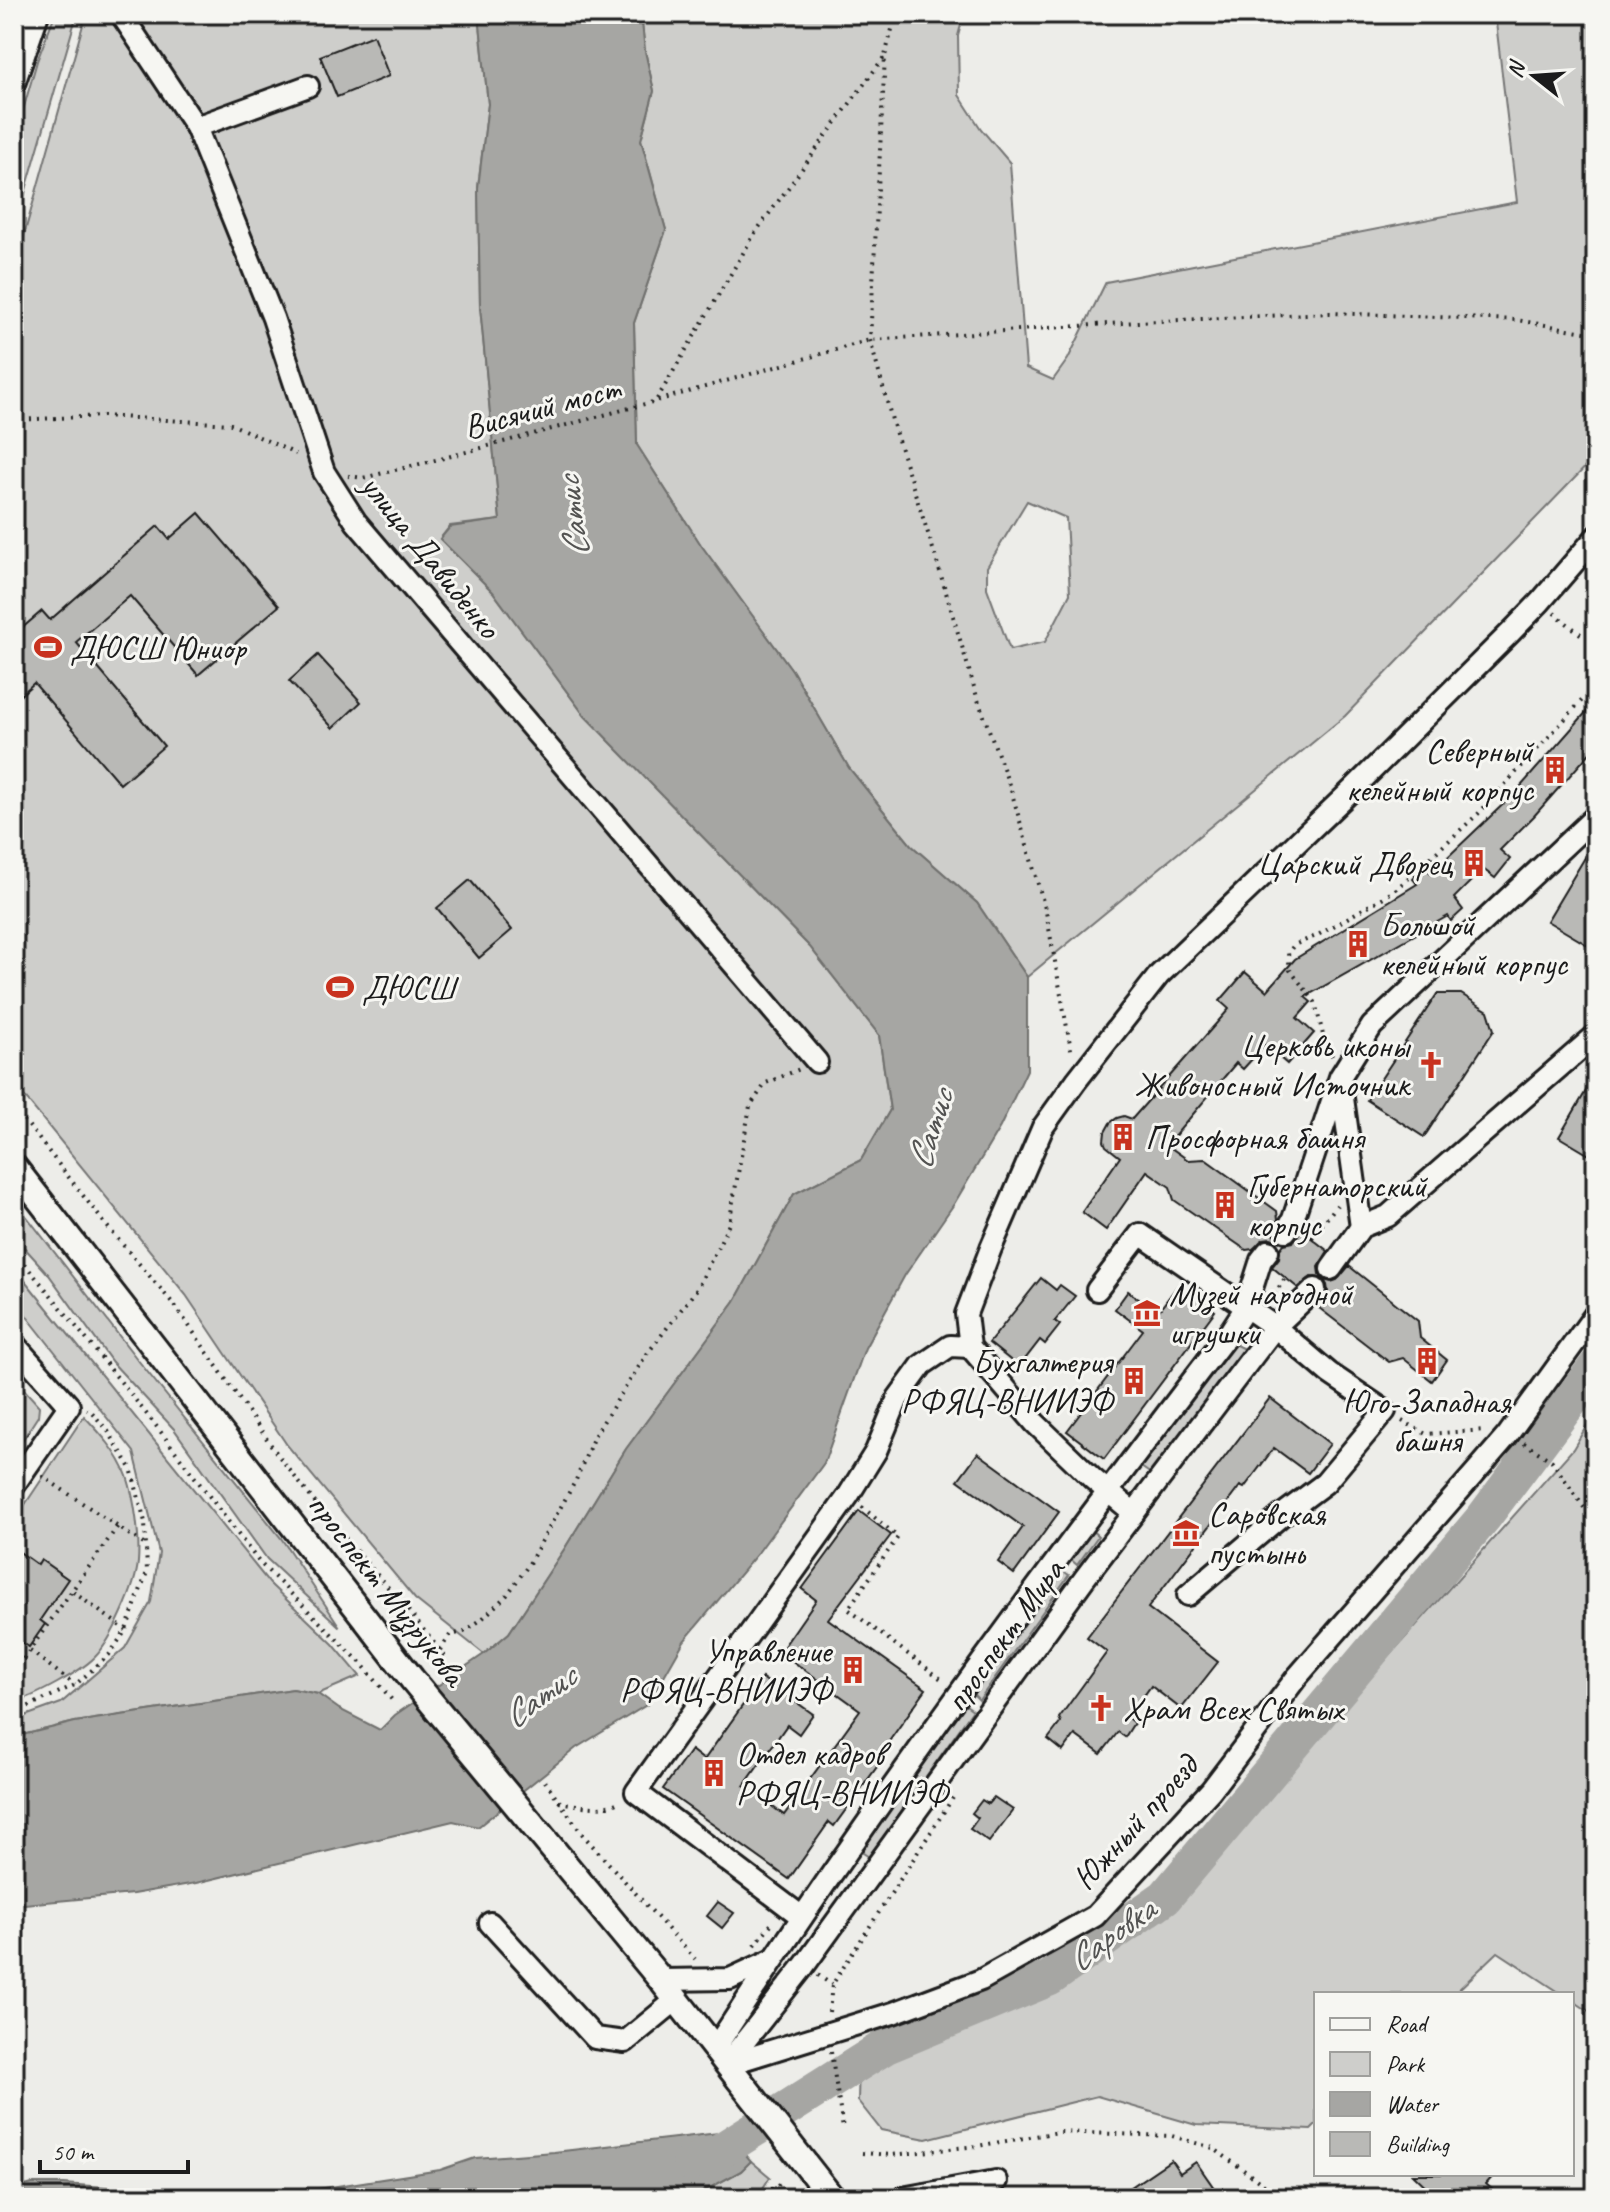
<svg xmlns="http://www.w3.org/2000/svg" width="1610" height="2212" font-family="Caveat,sans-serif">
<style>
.green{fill:#cececb;stroke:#757574;stroke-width:2;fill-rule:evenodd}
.water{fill:#a6a6a3;stroke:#6f6f6d;stroke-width:2}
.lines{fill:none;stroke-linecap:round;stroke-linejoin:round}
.river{stroke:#a6a6a3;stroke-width:36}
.building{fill:#b9b9b6;stroke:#1c1c1c;stroke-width:2}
.minor-casing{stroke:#1c1c1c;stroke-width:26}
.major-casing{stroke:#1c1c1c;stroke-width:30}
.path{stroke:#1c1c1c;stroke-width:4;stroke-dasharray:2 6;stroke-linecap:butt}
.minor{stroke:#f6f6f2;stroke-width:20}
.major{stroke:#f6f6f2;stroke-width:24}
.labels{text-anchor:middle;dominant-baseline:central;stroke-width:6;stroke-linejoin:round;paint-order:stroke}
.street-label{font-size:34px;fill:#1c1c1c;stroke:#f6f6f2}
.poi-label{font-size:34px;fill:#1c1c1c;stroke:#f6f6f2;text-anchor:start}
.water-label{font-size:36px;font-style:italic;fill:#535352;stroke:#f6f6f2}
</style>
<rect width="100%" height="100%" fill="#edede9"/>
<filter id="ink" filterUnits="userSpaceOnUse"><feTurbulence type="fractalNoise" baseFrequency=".0125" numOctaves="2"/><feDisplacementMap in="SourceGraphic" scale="16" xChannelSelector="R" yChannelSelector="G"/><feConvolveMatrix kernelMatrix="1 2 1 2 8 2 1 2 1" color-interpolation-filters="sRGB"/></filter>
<g filter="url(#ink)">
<g class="green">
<path d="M55,14H77L14,231V142L37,61Z"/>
<path d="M86,14H479L488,104L478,188L480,306L500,520L450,526L440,539L493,592L585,716L810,947L879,1035L890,1110L861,1160L794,1194L735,1301L626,1449L565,1548L509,1633L484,1654L415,1599L287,1445L186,1295L14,1084V271Z"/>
<path d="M641,14H964L958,36L959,95L981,129L1010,163L1026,368L1053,380L1068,359L1106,282L1517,202L1495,14H1596V456L1345,716L1027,977L977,903L911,845L849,768L792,670L701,545L637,445L634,323L666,230L641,139L654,91L645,51ZM1027,501L1066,518L1070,594L1045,642L1010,650L987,588V567Z"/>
<path d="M14,1200L137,1359L281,1538L340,1627L267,1559L174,1429L112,1362L49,1275L14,1236Z"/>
<path d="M14,1267L270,1584L333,1644L360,1676L318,1694L293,1689L75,1722L14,1737V1720L61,1703L125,1648L151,1602L159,1553L134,1452L14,1300Z"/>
<path d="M1232,1343L1246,1350L1151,1474L1138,1465Z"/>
<path d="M14,1378L39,1406L38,1416L14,1453Z"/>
<path d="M1596,1410V2016L1572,2000V1994H1562L1498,1952L1454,1994H1316V2125L1311,2130L1196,2125L1097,2096L926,2139L881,2130L858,2101L859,2063L1141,1935L1573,1449Z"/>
<path d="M84,1416C101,1434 118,1452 127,1476C135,1500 140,1537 138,1562C136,1586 112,1640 95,1657C80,1672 35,1697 14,1702V1508L22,1509Z"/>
<path d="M1090,1529L1098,1536L1077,1565L1069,1558Z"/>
<path d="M1060,1569L1069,1575L979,1700L970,1691Z"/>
<path d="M963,1703L973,1710L869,1857L860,1851Z"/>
<path d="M751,2161L770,2177L763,2188L749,2198H691L741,2171Z"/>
</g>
<g class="water">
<path d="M479,14H641L645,51L654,91L641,140L666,230L634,323L637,445L701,545L792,670L849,768L911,845L977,903L1027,977V1070L1000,1127L954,1204L905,1275L865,1348L824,1463L757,1554L684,1641L648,1704L576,1748L478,1827L453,1821L196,1883L133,1894L14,1905V1737L75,1722L293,1689L318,1694L339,1709L380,1730L395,1715L484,1654L509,1633L565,1548L626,1449L735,1301L794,1194L861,1160L890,1110L879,1035L810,947L585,716L493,592L440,539L450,527L500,520L480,306L478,188L488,104Z"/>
<path d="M727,2132L751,2161L741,2171L691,2198H260L440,2170L475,2158L554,2152Z"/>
<path d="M32,2184H64L257,2198H14V2189Z"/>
</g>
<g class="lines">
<path class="river" d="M690,2163L709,2158L886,2046L1050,1978L1165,1897L1484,1517L1596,1367"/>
</g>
<g class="building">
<path d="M373,35L389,76L337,97L320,56Z"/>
<path d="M199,513L279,606L198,675L130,596L76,642L164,746L120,784L34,683L14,701V635L42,611L50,620L158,526L169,539Z"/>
<path d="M318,655L361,702L333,728L289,681Z"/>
<path d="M1596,701V746L1534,816L1500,850L1510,859L1495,878L1483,869L1454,898L1463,910L1451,921L1448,916L1305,997L1311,1002L1297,1018L1314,1033L1287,1064L1265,1045L1243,1069L1236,1063L1167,1145L1188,1160L1205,1159L1277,1211L1278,1219L1273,1232L1275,1238L1280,1242L1271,1238L1264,1239L1253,1249L1246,1250L1174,1200L1170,1187L1147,1171L1106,1230L1082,1212L1120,1157L1106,1146L1104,1141L1105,1132L1110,1123L1117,1118L1124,1116L1132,1119L1229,1009L1220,1001L1245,972L1267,991L1295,959L1417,884L1413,879L1424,867L1431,873L1514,794Z"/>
<path d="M1596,839V950L1547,921Z"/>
<path d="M470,880L512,930L479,958L437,908Z"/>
<path d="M1437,994H1461L1488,1011L1494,1030L1424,1137L1367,1100Z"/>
<path d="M1596,1074V1159L1559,1137Z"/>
<path d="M1301,1230L1328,1251L1318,1267L1319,1274L1323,1279L1311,1277L1298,1288L1272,1267L1279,1258L1280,1249L1284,1244L1293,1242Z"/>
<path d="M1349,1266L1418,1321L1420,1338L1447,1360L1432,1381L1403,1358L1389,1362L1319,1308L1318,1304L1328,1292L1327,1285L1324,1280L1331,1282L1337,1280Z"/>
<path d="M1041,1278L1056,1290L1060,1285L1075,1296L1055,1321L1060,1325L1045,1344L1040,1340L1019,1367L989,1343Z"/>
<path d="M1179,1284L1215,1311L1104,1459L1067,1431L1143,1330L1115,1309L1128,1291L1157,1313Z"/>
<path d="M1270,1398L1330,1444L1308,1473L1274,1448L1244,1488L1240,1486L1148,1608L1218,1662L1181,1709L1151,1686L1128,1718L1134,1723L1125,1737L1118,1732L1101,1754L1075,1735L1063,1751L1048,1739L1061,1722L1059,1718L1107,1652L1087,1637Z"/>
<path d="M978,1453L1059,1512L1014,1574L998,1562L1023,1527L958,1480Z"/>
<path d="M859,1511L891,1535L828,1619L926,1689L878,1757L882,1760L834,1826L829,1822L789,1879L663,1789L691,1750L704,1760L762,1678L813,1714L799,1734L787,1725L744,1786L784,1815L860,1710L780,1652L816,1600L802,1589Z"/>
<path d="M14,1548L38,1565L41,1560L68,1579L40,1620L45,1624L29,1647L14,1637Z"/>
<path d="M994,1797L1013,1810L989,1842L970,1829L978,1818L972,1813L982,1800L988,1804Z"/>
<path d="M718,1902L734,1913L722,1928L707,1916Z"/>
<path d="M1171,2160L1180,2173L1196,2162L1221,2198H1115Z"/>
<path d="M1413,2174H1495L1486,2184L1502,2198H1438Z"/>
</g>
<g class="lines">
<g class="minor-casing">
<g id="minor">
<path d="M121,14L196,127L273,318L324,472L356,522L817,1062"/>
<path d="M14,84L38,14"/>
<path d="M196,127L308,86"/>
<path d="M1341,1084L1361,1227"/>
<path d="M1286,1231L1293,1219L1340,1077L1372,1026L1596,816"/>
<path d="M1331,1269L1361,1227L1388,1216L1596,1035"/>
<path d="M1097,1290L1140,1234L1275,1327L1329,1373L1385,1411L1325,1483L1282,1515L1188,1595"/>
<path d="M14,1344L69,1406L14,1485"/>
<path d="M1134,1513L1093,1479L1035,1423L970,1347L966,1314L991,1248L1043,1127L1076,1081L1159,975L1353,789L1511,632L1540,602L1596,537"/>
<path d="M802,1917L636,1792L848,1496L876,1451L898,1398L922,1365L950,1346L970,1347"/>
<path d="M490,1923L595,2038L625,2042L676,2000"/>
<path d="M661,1980L730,1979L771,1960"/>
<path d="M714,2050C875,1802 1051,1564 1231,1330L1246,1307L1261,1260L1268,1251"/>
<path d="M726,2065L893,2013L981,1980L1095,1916L1211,1790L1297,1677L1507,1436L1596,1313"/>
<path d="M726,2065L804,1966L1084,1579L1275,1327L1315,1289"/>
<path d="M902,2198L996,2181"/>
</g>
</g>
<g class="major-casing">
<path id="major" d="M14,1167L412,1679L661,1980L832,2198"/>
</g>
<g class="path">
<path d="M896,14L885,56L870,340L895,431L934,552L977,697L1011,790L1046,912L1072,1055"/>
<path d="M657,399L755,233L884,57"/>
<path d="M14,420L103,416L231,424L296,454"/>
<path d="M348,476L363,478L440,459L656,401L870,340L1138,322L1330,313L1517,320L1596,334"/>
<path d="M1554,613L1583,636"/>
<path d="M1332,1056L1323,1035L1315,1002L1290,970L1288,953L1294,945L1316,936L1394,891L1479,813L1596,685"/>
<path d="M14,1107L106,1225L176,1307L278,1455L320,1509L406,1608L447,1659"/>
<path d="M1312,1238L1337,1205"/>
<path d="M14,1252L50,1294L157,1427L259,1562L361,1663L392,1700"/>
<path d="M1270,1301L1285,1278"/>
<path d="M1402,1421L1426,1434L1486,1430"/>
<path d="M14,1424L28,1434"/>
<path d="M1524,1443L1552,1461L1596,1525"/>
<path d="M42,1476L145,1545"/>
<path d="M862,1507L898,1537L848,1609L944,1681"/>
<path d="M73,1592L126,1630"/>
<path d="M440,1650L450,1635L464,1632L482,1619L507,1595L527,1567L576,1480L594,1436L647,1354L697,1289L729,1224L750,1106L766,1083L800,1069"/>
<path d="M30,1651L75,1685"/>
<path d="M14,1672L118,1526"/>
<path d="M14,1713L75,1685L109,1655L126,1630L147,1572L145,1522L131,1468L108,1431L90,1410L87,1409"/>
<path d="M545,1781L583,1835L695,1959"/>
<path d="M559,1802C578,1805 603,1812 620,1801"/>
<path d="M755,1945L772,1923"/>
<path d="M818,1975L832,1985"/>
<path d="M829,2012L832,1985L956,1793"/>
<path d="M831,2052L843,2129"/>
<path d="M862,2153L892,2155L977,2146L1059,2132L1172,2136L1213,2148L1282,2198"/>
<path d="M758,2198L783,2182"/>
</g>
<use href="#minor" class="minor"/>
<use href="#major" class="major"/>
</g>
</g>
<defs>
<g id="stadium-bare" transform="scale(2.16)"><path d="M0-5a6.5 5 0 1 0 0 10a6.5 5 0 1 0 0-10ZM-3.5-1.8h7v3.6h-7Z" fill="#c8321e" stroke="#f6f6f2" stroke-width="2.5" paint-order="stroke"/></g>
<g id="building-bare" transform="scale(2.16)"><path d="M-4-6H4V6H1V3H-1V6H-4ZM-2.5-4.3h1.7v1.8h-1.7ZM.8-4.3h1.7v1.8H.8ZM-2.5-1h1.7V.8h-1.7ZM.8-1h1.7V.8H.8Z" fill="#c8321e" stroke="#f6f6f2" stroke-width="2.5" paint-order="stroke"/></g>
<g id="church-bare" transform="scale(2.16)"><path d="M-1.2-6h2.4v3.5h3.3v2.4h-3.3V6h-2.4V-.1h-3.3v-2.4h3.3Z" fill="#c8321e" stroke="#f6f6f2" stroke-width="2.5" paint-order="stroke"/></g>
<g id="museum-bare" transform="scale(2.16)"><path d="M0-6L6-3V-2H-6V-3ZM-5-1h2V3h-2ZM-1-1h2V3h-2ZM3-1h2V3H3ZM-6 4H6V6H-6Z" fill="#c8321e" stroke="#f6f6f2" stroke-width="2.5" paint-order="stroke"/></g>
</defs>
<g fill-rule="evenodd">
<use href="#stadium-bare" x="48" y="647"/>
<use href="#building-bare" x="1555" y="770"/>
<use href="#building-bare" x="1474" y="863"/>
<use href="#building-bare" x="1358" y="944"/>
<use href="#stadium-bare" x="340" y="987"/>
<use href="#church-bare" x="1431" y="1065"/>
<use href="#building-bare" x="1123" y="1137"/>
<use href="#building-bare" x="1225" y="1205"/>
<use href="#museum-bare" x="1147" y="1313"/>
<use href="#building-bare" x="1427" y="1361"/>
<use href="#building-bare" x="1134" y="1381"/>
<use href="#museum-bare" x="1186" y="1533"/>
<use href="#building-bare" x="853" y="1670"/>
<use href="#church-bare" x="1101" y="1708"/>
<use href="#building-bare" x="714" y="1773"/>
</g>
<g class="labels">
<g class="street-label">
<text transform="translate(542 407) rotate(-15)">Висячий мост</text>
<text transform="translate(431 556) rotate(51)">улица Давиденко</text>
<text transform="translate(387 1589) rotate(52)">проспект Музрукова</text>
<text transform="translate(1004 1635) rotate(-54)">проспект Мира</text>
<text transform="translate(1135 1822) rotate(-48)">Южный проезд</text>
</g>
<g class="poi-label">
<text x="70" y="647">ДЮСШ Юниор</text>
<text x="1533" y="750" text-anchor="end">Северный<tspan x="1533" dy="39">келейный корпус</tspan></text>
<text x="1452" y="863" text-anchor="end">Царский Дворец</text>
<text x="1380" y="924">Большой<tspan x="1380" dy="39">келейный корпус</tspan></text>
<text x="362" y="987">ДЮСШ</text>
<text x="1409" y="1045" text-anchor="end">Церковь иконы<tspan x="1409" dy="39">Живоносный Источник</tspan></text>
<text x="1145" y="1137">Просфорная башня</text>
<text x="1247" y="1185">Губернаторский<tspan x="1247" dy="39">корпус</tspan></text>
<text x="1169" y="1293">Музей народной<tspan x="1169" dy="39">игрушки</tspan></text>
<text x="1112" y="1361" text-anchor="end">Бухгалтерия<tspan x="1112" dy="39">РФЯЦ-ВНИИЭФ</tspan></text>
<text x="1427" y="1401" text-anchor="middle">Юго-Западная<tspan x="1427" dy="39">башня</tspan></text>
<text x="1208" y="1513">Саровская<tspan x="1208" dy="39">пустынь</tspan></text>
<text x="831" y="1650" text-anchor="end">Управление<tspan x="831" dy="39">РФЯЦ-ВНИИЭФ</tspan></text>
<text x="1123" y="1708">Храм Всех Святых</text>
<text x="736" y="1753">Отдел кадров<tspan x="736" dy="39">РФЯЦ-ВНИИЭФ</tspan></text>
</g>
<g class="water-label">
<text transform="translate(572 517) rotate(-97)">Сатис</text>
<text transform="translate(930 1129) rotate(-72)">Сатис</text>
<text transform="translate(539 1696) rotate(-36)">Сатис</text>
<text transform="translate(1111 1934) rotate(-36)">Саровка</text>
</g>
</g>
<rect width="1610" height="2212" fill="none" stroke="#f6f6f2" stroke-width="48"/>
<rect x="24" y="24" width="1562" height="2164" fill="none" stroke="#1c1c1c" stroke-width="3" filter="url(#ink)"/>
<rect x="1314" y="1992" width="260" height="184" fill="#f6f6f2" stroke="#9f9f9c" stroke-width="2"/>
<rect x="1330" y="2018" width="40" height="12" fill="#f6f6f2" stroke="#9f9f9c" stroke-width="2"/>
<text x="1386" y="2032" font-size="24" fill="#1c1c1c">Road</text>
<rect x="1330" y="2052" width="40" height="24" fill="#cececb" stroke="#9f9f9c" stroke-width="2"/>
<text x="1386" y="2072" font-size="24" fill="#1c1c1c">Park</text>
<rect x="1330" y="2092" width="40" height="24" fill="#a6a6a3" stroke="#9f9f9c" stroke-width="2"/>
<text x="1386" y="2112" font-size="24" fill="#1c1c1c">Water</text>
<rect x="1330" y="2132" width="40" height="24" fill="#b9b9b6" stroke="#9f9f9c" stroke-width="2"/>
<text x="1386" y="2152" font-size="24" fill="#1c1c1c">Building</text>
<g transform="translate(1534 76) rotate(287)" stroke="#f6f6f2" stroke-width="6" paint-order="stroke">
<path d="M0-6L14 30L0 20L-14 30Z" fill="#1c1c1c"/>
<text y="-12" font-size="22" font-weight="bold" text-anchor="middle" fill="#1c1c1c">N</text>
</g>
<path d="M40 2160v12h148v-12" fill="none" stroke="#1c1c1c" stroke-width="4"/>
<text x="52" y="2160" font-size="24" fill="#1c1c1c" stroke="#f6f6f2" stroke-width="6" paint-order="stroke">50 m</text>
</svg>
